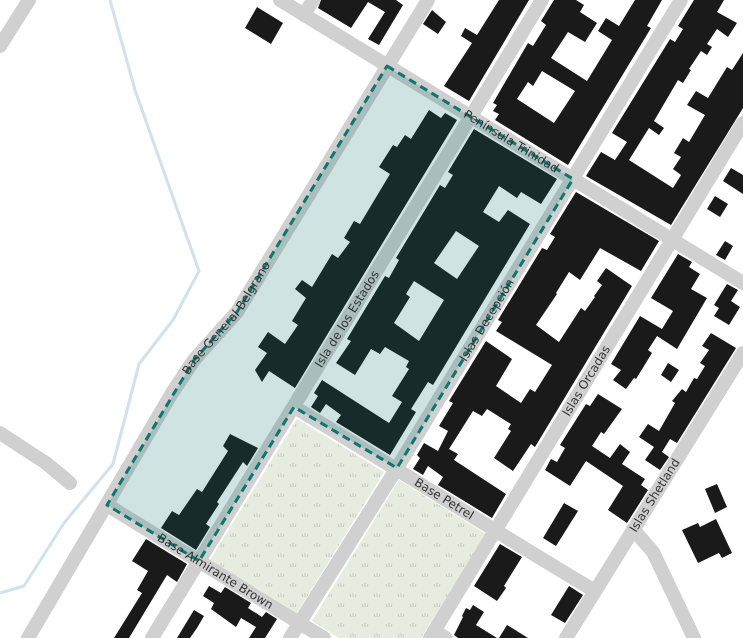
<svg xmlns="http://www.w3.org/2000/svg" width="743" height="638" font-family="'DejaVu Sans',sans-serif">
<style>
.park{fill:url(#park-tufts)}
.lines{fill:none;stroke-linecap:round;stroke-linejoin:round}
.stream{stroke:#cfe2ee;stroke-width:3}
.building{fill:#1a1a1a;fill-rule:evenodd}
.minor{stroke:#d0d0d0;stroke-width:14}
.marked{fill:#0f766e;fill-opacity:0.2;stroke:#0f766e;stroke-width:3;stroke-dasharray:8 5;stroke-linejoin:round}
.labels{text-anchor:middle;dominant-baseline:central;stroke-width:4;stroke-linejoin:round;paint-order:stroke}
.street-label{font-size:12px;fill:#333;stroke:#fff}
</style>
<defs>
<pattern id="park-tufts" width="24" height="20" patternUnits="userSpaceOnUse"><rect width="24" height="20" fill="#e6ecdf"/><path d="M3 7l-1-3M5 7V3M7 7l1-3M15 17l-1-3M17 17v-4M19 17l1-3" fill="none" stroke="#c6cbc0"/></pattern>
</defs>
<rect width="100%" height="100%" fill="#fff"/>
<g class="park">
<path d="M297,419L384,472L297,613L210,560Z"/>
<path d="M399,480L486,534L421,638H339L312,621Z"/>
</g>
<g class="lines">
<path class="stream" d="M0,593L24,586L64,523L113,464L139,364L173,320L199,271L135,90L110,0"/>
</g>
<g class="building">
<path d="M321,0H396L403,5L379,45L368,39L385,12L368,2L351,28L318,8Z"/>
<path d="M499,0H529L469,101L444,86L472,43L461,36L465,28L477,35Z"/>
<path d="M554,0H576L584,5L580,12L597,23L585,42L568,32L551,58L587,81L612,40L598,31L606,18L619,26L635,0H662L647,26L651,28L568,165L495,120L499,114L493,111L497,105L493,103L528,43L533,46L546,25L541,21ZM542,71L575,91L554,123L517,99L528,82L533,86Z"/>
<path d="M694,0H724L717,12L737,23L728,37L717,29L707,44L712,47L707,55L701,51L689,69L691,70L683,83L678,80L654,121L664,128L659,135L649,128L629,160L673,188L681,175L673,169L681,157L674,153L683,138L689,142L705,115L687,105L696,91L708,98L727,67L732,70L743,53V108L671,225L586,176L601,152L615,160L627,142L612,133L670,39L675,42L683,29L678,26Z"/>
<path d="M257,7L283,23L271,44L245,28Z"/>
<path d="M432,10L446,22L438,34L423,24Z"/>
<path d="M429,110L441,118L445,113L457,120L295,388L269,371L262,382L255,370L267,353L258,347L268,332L285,344L298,325L292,321L306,298L295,289L302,280L312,287L332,254L338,258L350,242L344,238L354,221L360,224L390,174L379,167L393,145L397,147L405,135L411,139Z"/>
<path d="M474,129L557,179L541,204L521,192L517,198L499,186L483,212L499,222L508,210L530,224L433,385L428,382L411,409L416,412L390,455L336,422L341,415L326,404L320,413L311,407L318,396L314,393L322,380L389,423L402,402L392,396L409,369L406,367L409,361L385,347L380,354L371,349L355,375L336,363L351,341L347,339L385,276L389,278L399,260L396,258L440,185L445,188L453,175L448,172ZM456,231L479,246L457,279L434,263ZM414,281L444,300L419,341L394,323L410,297L406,294Z"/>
<path d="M731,168L743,175V194L723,181Z"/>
<path d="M576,192L659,241L641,271L600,248L580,280L569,272L556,293L557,294L536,325L559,342L581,308L585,311L595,297L594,296L602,285L597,281L606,268L632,286L535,447L531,444L513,471L494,458L511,431L508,429L511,424L487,409L482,416L473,411L449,449L458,454L454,460L506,494L492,518L438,485L443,477L428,466L423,475L413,469L420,458L417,455L424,443L438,451L448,431L439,426L453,403L449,401L486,341L512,359L496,386L521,403L530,389L535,392L552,365L496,331L502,322L498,320L542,248L547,250L555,237L550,234Z"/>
<path d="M715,196L728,204L720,217L707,209Z"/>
<path d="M725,241L733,246L725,260L716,255Z"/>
<path d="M678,254L692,262L689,267L700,274L691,289L707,298L677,349L657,336L648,350L652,353L636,379L634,378L626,389L613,380L621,370L611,364L640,316L662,329L673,311L651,298Z"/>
<path d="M727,284L738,290L731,301L740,307L729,325L714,316L719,308L714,305Z"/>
<path d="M711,333L736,348L677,443L670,439L662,452L669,457L660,470L645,460L654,447L639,437L648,424L659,431L675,403L672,401L682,389L686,392L694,378L697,379L705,366L700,363L709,350L702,346Z"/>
<path d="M668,363L679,370L671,382L661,375Z"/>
<path d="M598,394L622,409L604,434L601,432L592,446L610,458L620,444L630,452L622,464L645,479L641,485L648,490L627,523L608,510L623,486L586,461L570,486L545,470L551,459L557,462L565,448L560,445L586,404L590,406Z"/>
<path d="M230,434L258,448L247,466L243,462L217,502L219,504L206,524L210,527L196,550L161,528L172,511L179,515L197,489L202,492L228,451L223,446Z"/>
<path d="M717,484L727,507L715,513L705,489Z"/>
<path d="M564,503L578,511L556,546L543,538Z"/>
<path d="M716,519L732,553L722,558L719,553L698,563L682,530L698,523L700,527Z"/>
<path d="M146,539L187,564L177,582L167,575L129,638H114L142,593L137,590L148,571L132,561Z"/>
<path d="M500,544L522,557L504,586L506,588L497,601L474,586Z"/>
<path d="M209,586L221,593L225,587L251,603L248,608L262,617L266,612L277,619L265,638H249L256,627L241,618L236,627L211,609L214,603L203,596Z"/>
<path d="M569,586L583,595L565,623L551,615Z"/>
<path d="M473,605L484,612L476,625L497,638H458L454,635L463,617L462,616L466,608L470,610Z"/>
<path d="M194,610L204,616L197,628L190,638H177Z"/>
<path d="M507,625L528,638H499Z"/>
</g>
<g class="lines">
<g class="minor">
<path id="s1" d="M280,0L743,283"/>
<path d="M304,15L313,0"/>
<path d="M0,46L29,0"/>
<path id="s2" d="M294,407C395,467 494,531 595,591"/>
<path d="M0,433L46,463L70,483"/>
<path id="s3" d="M107,505L324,638"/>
<path d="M633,529L653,552L694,638"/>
<path d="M434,631L446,638"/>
<path id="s4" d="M28,638L172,393L194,360L237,312L428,0"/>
<path id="s5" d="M152,638L542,0"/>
<path id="s6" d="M290,638L397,468L681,0"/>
<path id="s7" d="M430,638L743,123"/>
<path id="s8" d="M566,638L743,353"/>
</g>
</g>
<path class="marked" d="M387,66L573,179L397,468L294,407L199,561L107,505L194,360L237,312Z"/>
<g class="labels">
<g class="street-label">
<text stroke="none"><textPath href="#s1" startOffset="271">Península Trinidad</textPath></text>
<text stroke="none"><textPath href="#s4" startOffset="377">Base General Belgrano</textPath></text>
<text stroke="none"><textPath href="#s5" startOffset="374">Isla de los Estados</textPath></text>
<text stroke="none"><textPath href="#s6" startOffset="374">Islas Decepción</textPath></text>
<text stroke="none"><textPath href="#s7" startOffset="301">Islas Orcadas</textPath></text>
<text stroke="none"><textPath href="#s8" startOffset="168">Islas Shetland</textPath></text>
<text stroke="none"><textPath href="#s2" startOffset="176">Base Petrel</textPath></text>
<text stroke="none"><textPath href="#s3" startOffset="127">Base Almirante Brown</textPath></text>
</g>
</g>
</svg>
